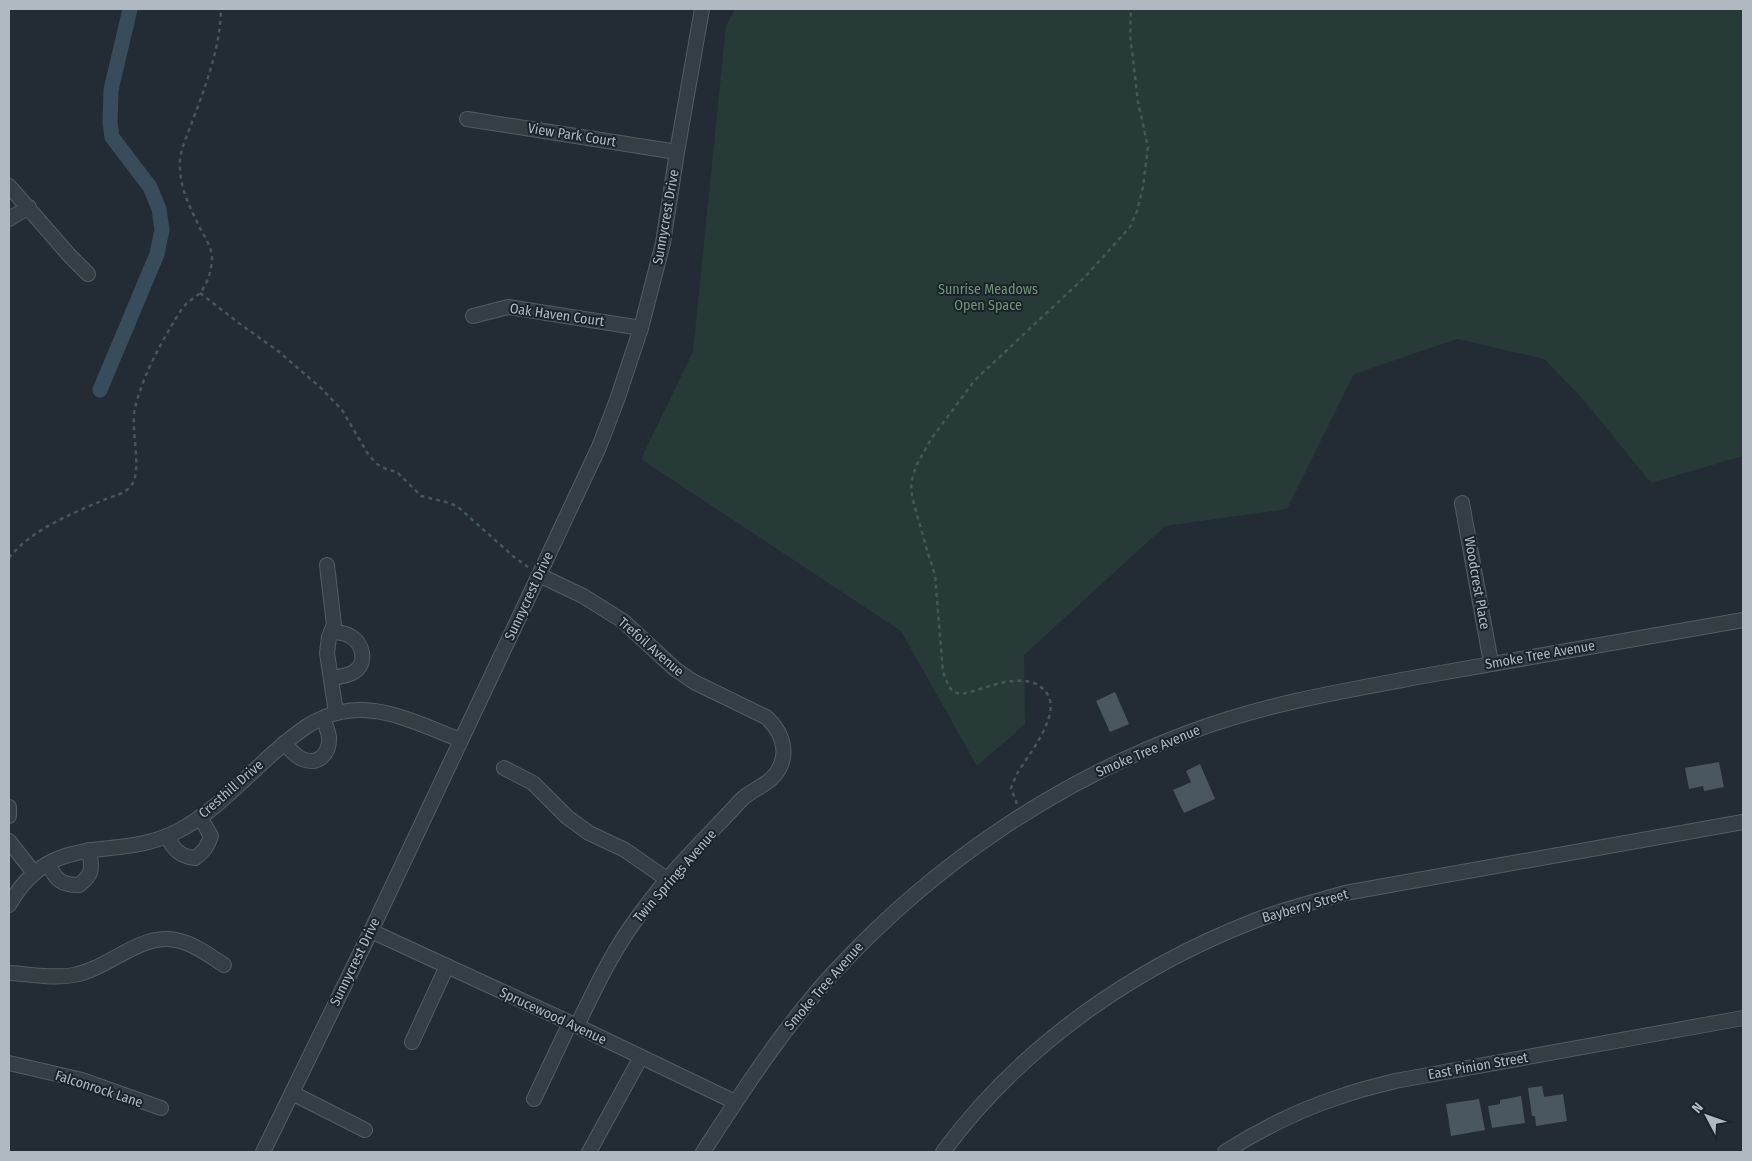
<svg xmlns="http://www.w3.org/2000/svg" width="1752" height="1161" font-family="'Fira Sans Condensed',sans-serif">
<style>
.green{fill:#273a38}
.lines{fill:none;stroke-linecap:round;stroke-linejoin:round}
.canal{stroke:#394c5c;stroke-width:15}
.building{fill:#4b5760}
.minor-casing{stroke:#535c63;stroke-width:16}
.path{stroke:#465757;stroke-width:2.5;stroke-dasharray:4 4;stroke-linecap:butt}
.minor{stroke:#363e45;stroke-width:14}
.labels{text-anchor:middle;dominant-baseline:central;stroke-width:4;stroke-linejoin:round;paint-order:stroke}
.street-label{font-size:14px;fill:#b0b9c2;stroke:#1b232a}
.park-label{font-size:14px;fill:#729676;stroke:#1b232a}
</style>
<rect width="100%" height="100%" fill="#232c35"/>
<path class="green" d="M735,9H1743V456L1651,483L1583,399L1544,359L1457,339L1354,374L1287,509L1165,526L1024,655L1025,724L977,766L901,631L641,459L693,352L726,26Z"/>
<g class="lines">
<path class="canal" d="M100,390L157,254L162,230L159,209L150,187L112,137L110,123L111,90L130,9"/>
</g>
<g class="building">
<path d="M1115,692L1129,724L1110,732L1096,701Z"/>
<path d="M1719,762L1724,787L1704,791L1703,786L1689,789L1685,768Z"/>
<path d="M1200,764L1215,799L1184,813L1173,790L1191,782L1186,771Z"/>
<path d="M1542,1086L1544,1097L1563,1094L1567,1121L1536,1126L1535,1116H1532L1528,1088Z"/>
<path d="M1521,1096L1525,1123L1492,1128L1488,1106L1500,1104V1100Z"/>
<path d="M1479,1099L1485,1130L1451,1136L1446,1104Z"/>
</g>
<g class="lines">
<g class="minor-casing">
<g id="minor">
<path d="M467,119L677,152"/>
<path d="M9,186L70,256L88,274"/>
<path d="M9,219L29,207"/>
<path d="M473,316L508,307L641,328"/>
<path d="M1462,503L1491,663"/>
<path d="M327,565L334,625L329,637L327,653L336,713"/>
<path d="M539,575L583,596L623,621L675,669L694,682L766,717C785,734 791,760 771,779C763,786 751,791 742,799C709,835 672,870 643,910C615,946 596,986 577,1026"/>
<path d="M331,678C338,677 347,676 354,672C368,663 363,643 350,636C344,632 338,633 331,632"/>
<path d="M284,743C290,749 295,756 302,759C319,766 330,753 329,737C328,730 325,724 323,718"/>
<path d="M504,768L533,783L567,817L589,833L625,850L668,880"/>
<path d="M9,807V816"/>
<path d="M167,836C174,850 179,856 195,858C204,852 208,846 211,836L200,817"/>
<path d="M9,841L34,873"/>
<path d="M48,864C56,880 61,885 79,885C94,874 92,867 89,850"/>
<path d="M9,905C53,827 114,864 178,831C213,813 242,781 271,755C293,736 312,718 341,712C382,703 423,726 461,740"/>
<path d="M371,931L577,1026L735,1102"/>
<path d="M9,973C30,974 52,979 74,975C111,968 142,930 180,941C196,945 210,956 224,965"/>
<path d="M412,1042L447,966"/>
<path d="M9,1063L82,1080L161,1108"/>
<path d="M292,1093L365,1130"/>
<path d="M534,1099L570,1023"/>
<path d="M263,1152L371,931L539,575L599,447L617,400L641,328L663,243L677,152L702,9"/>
<path d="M589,1152L641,1057"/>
<path d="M703,1152C744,1089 785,1025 837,969C935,864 1055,782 1190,732C1267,703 1348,690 1429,675C1533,656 1638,638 1743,620"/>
<path d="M943,1152C1020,1047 1133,968 1254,921C1284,909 1315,902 1345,893L1743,822"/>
<path d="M1225,1152C1261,1129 1299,1110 1339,1097C1357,1090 1376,1086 1395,1081L1743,1018"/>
</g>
</g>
<g class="path">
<path d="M200,293L240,324L278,351L321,388L342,410L368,454L377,464L386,469L397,472L421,496L446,502L457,506L514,557L528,567"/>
<path d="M9,558C31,530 69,515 101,501C111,496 124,495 131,486C143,470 130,430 135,408C142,379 157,350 172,325C176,318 181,309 187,303C191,300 195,297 199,294C206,287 212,270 212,259C212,247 205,238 200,228C191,210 180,188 180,168C179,161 181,155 182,149C198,104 220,57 221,9"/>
<path d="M1017,804L1011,788C1013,783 1015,778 1017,774C1028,754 1068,709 1042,688C1034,681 1024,680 1013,681C997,682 978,691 961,694L954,692L949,687L943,672L935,575L927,550L912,497L911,483L916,466L931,439L975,380L1085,277L1130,227L1137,211L1143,187L1148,147L1138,102L1130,35L1131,9"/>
</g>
<use href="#minor" class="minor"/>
</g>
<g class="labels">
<g class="street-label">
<text transform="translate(572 135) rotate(9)">View Park Court</text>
<text transform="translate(666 217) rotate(-80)">Sunnycrest Drive</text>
<text transform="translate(557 315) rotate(8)">Oak Haven Court</text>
<text transform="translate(1477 583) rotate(80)">Woodcrest Place</text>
<text transform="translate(529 596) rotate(-65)">Sunnycrest Drive</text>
<text transform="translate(651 647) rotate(41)">Trefoil Avenue</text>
<text transform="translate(1540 655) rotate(-10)">Smoke Tree Avenue</text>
<text transform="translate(1148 751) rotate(-23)">Smoke Tree Avenue</text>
<text transform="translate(231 789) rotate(-41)">Cresthill Drive</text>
<text transform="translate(675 876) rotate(-49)">Twin Springs Avenue</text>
<text transform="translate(1305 906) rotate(-16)">Bayberry Street</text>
<text transform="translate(355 962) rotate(-64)">Sunnycrest Drive</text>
<text transform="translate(824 986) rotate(-49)">Smoke Tree Avenue</text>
<text transform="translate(553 1016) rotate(25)">Sprucewood Avenue</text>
<text transform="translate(1478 1066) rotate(-10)">East Pinion Street</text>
<text transform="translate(99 1089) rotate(18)">Falconrock Lane</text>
</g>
<g class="park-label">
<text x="988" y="289">Sunrise Meadows<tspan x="988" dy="16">Open Space</tspan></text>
</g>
</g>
<rect width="1752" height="1161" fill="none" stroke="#b0b9c2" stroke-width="20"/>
<g transform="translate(1707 1116) rotate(311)" stroke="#1b232a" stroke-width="4" paint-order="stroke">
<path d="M0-4L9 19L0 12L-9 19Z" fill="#b0b9c2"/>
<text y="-8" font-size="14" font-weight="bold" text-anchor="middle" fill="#b0b9c2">N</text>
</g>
</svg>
